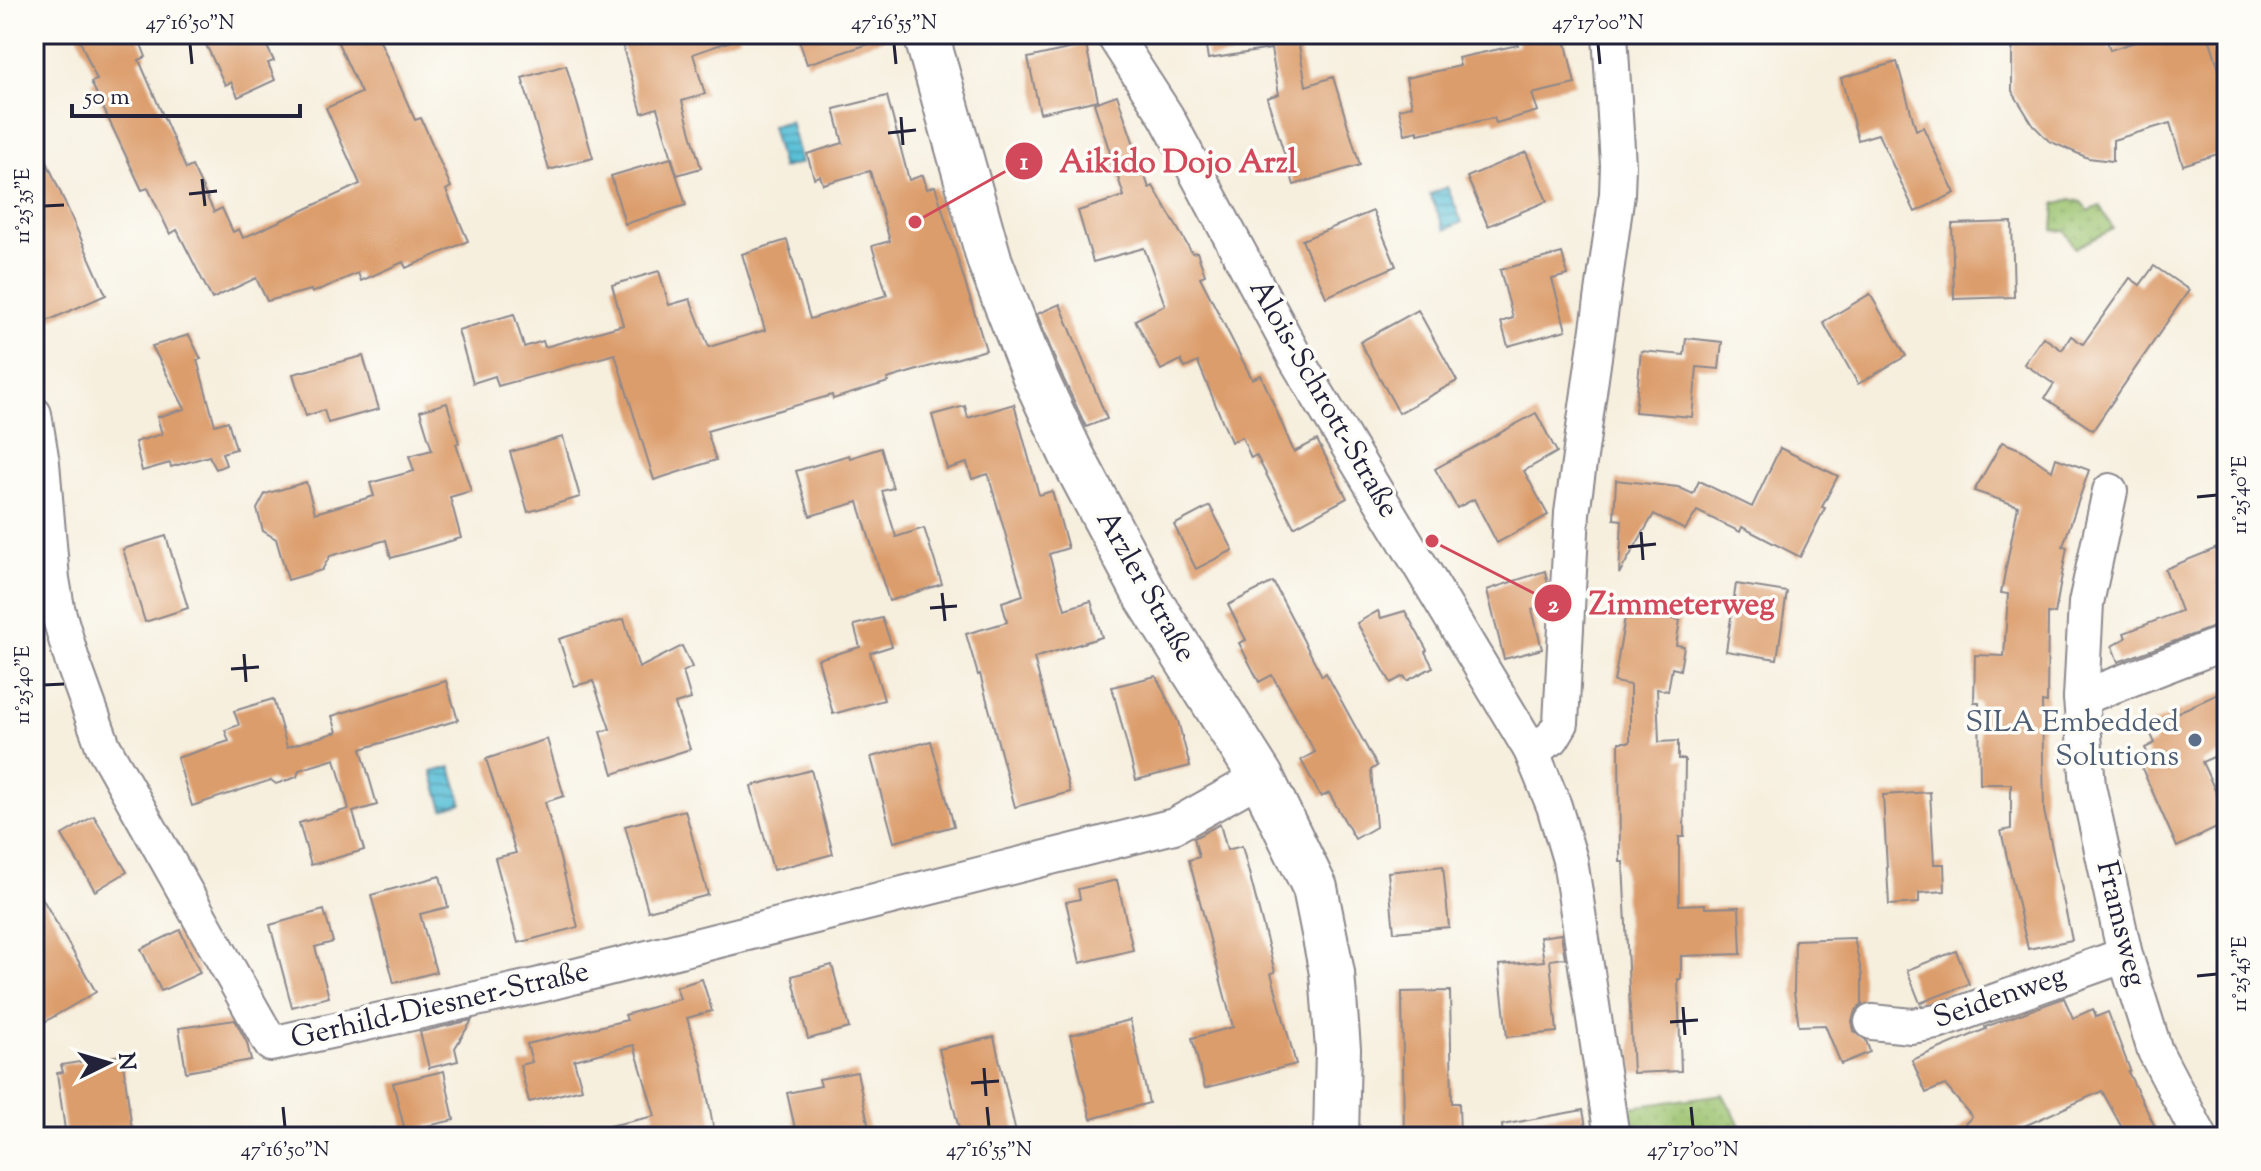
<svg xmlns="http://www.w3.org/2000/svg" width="2261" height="1171" font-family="'Sorts Mill Goudy',serif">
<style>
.grass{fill:url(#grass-dots);stroke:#5e7254;stroke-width:2}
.water{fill:url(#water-rules);stroke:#3e7089;stroke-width:2}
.building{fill:#dc9d6c}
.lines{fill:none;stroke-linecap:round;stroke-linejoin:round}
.minor-casing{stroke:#8c888c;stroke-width:38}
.secondary-casing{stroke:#8c888c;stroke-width:48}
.minor{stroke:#fff;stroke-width:34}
.secondary{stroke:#fff;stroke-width:44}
.ticks{fill:none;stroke:#22223b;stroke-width:3}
.service-dot{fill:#5c6f8a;stroke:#fdfcf7;stroke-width:3}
.labels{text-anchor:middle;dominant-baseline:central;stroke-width:7;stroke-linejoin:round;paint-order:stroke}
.street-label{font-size:30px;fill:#22223b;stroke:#fdfcf7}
.service-label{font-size:30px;fill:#4e5e75;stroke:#fdfcf7;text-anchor:end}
.leader{fill:none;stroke:#d1495b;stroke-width:3}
.callout-dot{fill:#d1495b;stroke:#fdfcf7;stroke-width:3}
.mark-label{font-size:24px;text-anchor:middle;font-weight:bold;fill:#fff}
.callout-label{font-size:32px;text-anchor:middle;font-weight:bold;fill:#d1495b;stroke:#fdfcf7;stroke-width:7;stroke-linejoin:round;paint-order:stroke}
.neatline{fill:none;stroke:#22223b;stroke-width:3}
.ticks-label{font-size:20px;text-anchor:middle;fill:#22223b}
</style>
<defs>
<pattern id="grass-dots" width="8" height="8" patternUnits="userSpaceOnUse" patternTransform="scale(2)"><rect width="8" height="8" fill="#9bc26e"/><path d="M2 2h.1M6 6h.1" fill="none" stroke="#85a660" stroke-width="1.8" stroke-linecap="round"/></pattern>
<pattern id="water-rules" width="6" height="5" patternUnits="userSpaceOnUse" patternTransform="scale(2)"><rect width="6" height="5" fill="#59bfd7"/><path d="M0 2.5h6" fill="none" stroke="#499bb0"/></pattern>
</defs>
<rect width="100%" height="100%" fill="#fdfcf7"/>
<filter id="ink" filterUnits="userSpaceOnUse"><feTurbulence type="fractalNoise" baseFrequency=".0125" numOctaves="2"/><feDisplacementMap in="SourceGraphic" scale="16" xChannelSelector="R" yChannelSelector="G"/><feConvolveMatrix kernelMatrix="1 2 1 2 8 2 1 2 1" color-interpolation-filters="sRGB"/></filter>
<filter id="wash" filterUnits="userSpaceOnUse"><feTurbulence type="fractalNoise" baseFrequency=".006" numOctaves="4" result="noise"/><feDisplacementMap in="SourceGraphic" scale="32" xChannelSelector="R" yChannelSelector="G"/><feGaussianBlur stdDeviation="1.8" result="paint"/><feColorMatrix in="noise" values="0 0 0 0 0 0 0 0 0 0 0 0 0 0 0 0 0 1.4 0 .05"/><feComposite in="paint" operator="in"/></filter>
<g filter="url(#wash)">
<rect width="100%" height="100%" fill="#f6efde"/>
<g class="grass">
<path d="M2071,199L2081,202L2089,211L2100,206L2113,229L2075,248L2065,231L2053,230L2055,204Z"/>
<path d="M1723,1094L1746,1137H1631L1623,1108Z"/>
</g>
<g class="water">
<path d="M790,121L801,163L782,168L771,126Z"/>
<path d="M1447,187L1462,222L1445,230L1430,194Z"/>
<path d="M451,767L462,803L443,809L432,772Z"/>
</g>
<g id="blocks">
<g class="building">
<path d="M77,34H137L146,57L139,60L186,169L192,166L214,212L222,208L233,232L239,229L243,238L360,184L326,108L361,93L334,34H377L415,120L421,118L451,187L446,190L468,241L406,268L403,262L361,281L358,273L312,293L311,290L267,301L256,278L212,299L177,230L170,234L148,188L142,190L91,82L97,80Z"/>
<path d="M201,34H261L274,61L268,63L275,80L238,97L231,82L225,85Z"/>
<path d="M619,34H738L739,38L693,54L705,94L682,101L701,168L677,175L657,108L642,113Z"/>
<path d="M797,34H883L884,39L807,64Z"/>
<path d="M1204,34H1297L1306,86L1333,77L1360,165L1294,185L1267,98L1279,94L1271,49L1208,59Z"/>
<path d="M1516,34H1564L1575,84L1532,94L1538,111L1496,123L1494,118L1418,134V131L1405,134L1399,109L1412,106L1406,78L1460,66L1458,58L1518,45Z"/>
<path d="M2015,34H2105L2110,50L2160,34H2208L2227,95V151L2183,165L2170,123L2113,140V161L2088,158L2049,141L2033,125L2012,91V53Z"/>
<path d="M1086,45L1098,100L1040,113L1028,58Z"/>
<path d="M1897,62L1916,130L1923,127L1955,193L1915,212L1878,134L1858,140L1841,78Z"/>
<path d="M566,65L593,158L549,170L522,78Z"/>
<path d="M1117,95L1149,188L1153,186L1192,253L1197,252L1205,275L1200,277L1252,379L1261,375L1294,452L1317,440L1347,498L1294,527L1256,455L1251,458L1242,437L1231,442L1198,362L1185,368L1181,360L1161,370L1135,320L1165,305L1144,248L1093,262L1078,211L1124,196L1094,103Z"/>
<path d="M887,96L909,180L923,175L927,189L935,186L986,350L887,379L888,382L833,399L832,395L707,431L716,460L654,480L615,354L498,386L495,376L473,383L458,330L514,314L524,347L543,341L545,347L623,325L612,285L659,271L669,305L690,299L709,347L765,330L742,254L787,240L810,319L887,295L872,246L890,241L870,171L823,184L820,176L814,178L807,154L843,143L834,109Z"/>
<path d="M34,133L106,295L45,322L34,297Z"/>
<path d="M1526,152L1547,201L1488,226L1467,177Z"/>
<path d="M671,158L686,205L625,224L611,176Z"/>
<path d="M1373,211L1396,266L1326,297L1302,240Z"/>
<path d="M2012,222L2014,297L1954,299L1952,224Z"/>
<path d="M1562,253L1568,275L1552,279L1566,330L1508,346L1501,322L1513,318L1500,270Z"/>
<path d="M2154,266L2189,290L2093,430L2045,398L2054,384L2024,364L2043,337L2062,350L2071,336L2083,344L2130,278L2140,285Z"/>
<path d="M1870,294L1906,356L1858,384L1823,322Z"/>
<path d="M1060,304L1107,419L1086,427L1058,367L1037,314Z"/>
<path d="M1418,310L1457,381L1399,413L1360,342Z"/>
<path d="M189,335L201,359L197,360L215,425L228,421L236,449L222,453L226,465L216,469L209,456L171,467L170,463L142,471L135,442L162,434L157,417L185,409L152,346Z"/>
<path d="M1686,338L1722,342L1719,369L1697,367L1692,417L1635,412L1641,351L1684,355Z"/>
<path d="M363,356L379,409L328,423L324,410L306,416L293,374Z"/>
<path d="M447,403L459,443L456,444L471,491L450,497L461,538L391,558L386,540L330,556L322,570L288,580L276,539L263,531L257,509L265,494L306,482L315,513L374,496L370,483L414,471L409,456L432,450L420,411Z"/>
<path d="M1014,404L1039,495L1052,491L1068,548L1049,554L1065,609L1091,601L1102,637L1034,658L1070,792L1015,807L980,674L978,675L966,634L1007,622L1002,602L1023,595L988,474L972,479L967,463L947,469L932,415L965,406L968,418Z"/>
<path d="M1536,413L1557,452L1524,471L1548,515L1497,543L1474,499L1457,508L1435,469Z"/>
<path d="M563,437L580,497L528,512L510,452Z"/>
<path d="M2002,442L2022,450L2052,471L2056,458L2089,470L2063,546L2067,547L2055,614L2048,613L2047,703L2042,702L2044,811L2072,940L2028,949L2001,831L2011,829V784H1980L1979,702H1974L1975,655L2004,656L2008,594L2001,593L2018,506L1974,491Z"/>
<path d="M881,448L893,488L882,491L896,537L924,528L942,584L889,601L858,502L810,516L796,471L849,455L850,458Z"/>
<path d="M1780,448L1838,476L1822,507L1825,508L1800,557L1742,527L1740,532L1697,511L1685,530L1654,514L1619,574L1622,520L1614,519L1616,480L1678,487L1693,494L1699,481L1752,507Z"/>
<path d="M1210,506L1233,550L1196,569L1174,525Z"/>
<path d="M166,536L188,608L145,622L123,549Z"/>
<path d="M2227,544V622L2118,662L2112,646L2126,638L2124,633L2181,611L2165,569Z"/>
<path d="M1545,571L1548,584L1547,605L1532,609L1542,649L1504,659L1487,590Z"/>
<path d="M1273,582L1322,676L1326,673L1377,766L1371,770L1376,827L1355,839L1329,793L1321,797L1301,760L1315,752L1272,675L1259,682L1239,643L1246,640L1228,605Z"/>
<path d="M1736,584L1787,592L1777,659L1726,651Z"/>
<path d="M1378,611L1381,618L1405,611L1427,650L1425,652L1433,667L1407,681L1404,676L1391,683L1357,623Z"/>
<path d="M1626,611L1680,620L1676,645L1684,646L1680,670L1672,668L1668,691L1657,689L1659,742L1678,741V759H1685L1684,837H1679V905L1705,904V908L1739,907L1741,954L1681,956V979H1678L1681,1071L1633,1073L1623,862H1620L1619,742H1630V685L1614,682Z"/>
<path d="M882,618L892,646L870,653L884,700L833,714L818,659L860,647L854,625Z"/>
<path d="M624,619L639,668L682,646L692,667L683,672L691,699L675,704L690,749L613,774L600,732L610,729L593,681L574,686L559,639Z"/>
<path d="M1156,676L1178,721L1190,766L1136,780L1112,687Z"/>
<path d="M446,681L458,720L361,749L377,805L353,812L364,850L311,865L299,823L349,809L335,759L299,770L297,777L276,784L271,780L192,806L177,758L229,741L225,730L239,725L234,711L273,699L287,747L337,732L332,716Z"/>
<path d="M2227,690V751L2202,762L2227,816V823L2177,847L2140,764L2150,759L2145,748L2155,743L2147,726Z"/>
<path d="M547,739L564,796L545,802L578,927L518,943L495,858L516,853L486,759Z"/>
<path d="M931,741L954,826L894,842L871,757Z"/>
<path d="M811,770L833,854L773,870L751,786Z"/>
<path d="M1930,792L1934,864H1944L1945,891L1919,893V903L1889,905L1883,795Z"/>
<path d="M685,810L708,895L648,911L625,826Z"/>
<path d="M94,816L127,872L95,891L62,835Z"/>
<path d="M1220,824L1227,850L1242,846L1275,972L1271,973L1296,1064L1205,1088L1192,1038L1233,1027L1189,860L1199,857L1194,838Z"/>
<path d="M1443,866L1449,927L1394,932L1388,872Z"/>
<path d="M440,876L448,907L420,914L436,972L394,983L371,895Z"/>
<path d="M1117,880L1133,950L1080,963L1066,902L1080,899L1078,889Z"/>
<path d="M34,884L96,992L34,1028Z"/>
<path d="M324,910L333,942L315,947L329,997L292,1007L270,925Z"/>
<path d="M180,930L200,973L161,991L141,949Z"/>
<path d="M1561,934L1565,958L1550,960L1557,1032L1507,1037L1499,965L1544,961L1540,937Z"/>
<path d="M1854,938L1862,976V1005L1855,1011L1852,1021L1854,1031L1866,1040L1870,1052L1841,1064L1825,1025L1799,1026L1794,992L1795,940Z"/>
<path d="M1956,951L1969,984L1920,1003L1907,970Z"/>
<path d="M832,965L849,1028L808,1039L792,976Z"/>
<path d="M702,979L712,1011L687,1018L702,1065L715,1137H610L609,1126L655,1116L634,1045L574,1060L582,1089L529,1102L520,1065L532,1062L527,1044L627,1020L625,1015L680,999L676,987Z"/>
<path d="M1450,991L1452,1103H1459L1460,1137H1404L1402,992Z"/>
<path d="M2064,998L2073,1018L2093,1009L2096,1017L2108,1012L2130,1070L2128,1072L2160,1137H2127L2102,1091L2000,1137H1951L1972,1117L1945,1085L1926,1093L1912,1060L1986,1029L1985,1027Z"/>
<path d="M235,1020L247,1043L251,1060L186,1072L179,1028Z"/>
<path d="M472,1020L455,1048L458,1061L429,1068L420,1032Z"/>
<path d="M1130,1020L1149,1103L1091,1119L1070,1035Z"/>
<path d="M994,1037L1017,1137H961L939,1049Z"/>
<path d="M122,1055L133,1137H66L57,1073L63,1072L61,1065Z"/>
<path d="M444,1071L454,1120L405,1131L393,1083Z"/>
<path d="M857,1072L871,1137H797L787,1093L821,1086L819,1079Z"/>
<path d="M1583,1110L1588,1137H1503L1502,1125Z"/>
</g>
</g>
</g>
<g filter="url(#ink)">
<use href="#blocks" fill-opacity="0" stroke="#8c888c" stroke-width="2"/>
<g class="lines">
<g class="minor-casing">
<g id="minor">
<path d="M1113,34L1166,116L1296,359L1531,750L1554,806L1570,860L1612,1137"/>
<path d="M34,414L42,463L52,579L57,608L72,660L103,746L271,1044L540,985L1174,826L1261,777"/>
<path d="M2110,491L2086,603L2081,698L2088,786L2125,955L2155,1051L2200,1137"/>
<path d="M2081,698L2227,642"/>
<path d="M1531,750L1552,738L1561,723L1572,513L1617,194L1618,165L1610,34"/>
<path d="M1872,1022L1911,1026L1937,1022L2125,955"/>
</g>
</g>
<g class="secondary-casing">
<path id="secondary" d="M926,34L990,262L1035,377L1073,458L1144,592L1261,777L1315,888L1332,973L1338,1049L1336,1137"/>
</g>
<use href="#minor" class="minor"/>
<use href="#secondary" class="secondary"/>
</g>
</g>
<path class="ticks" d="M190,44L192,64M894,44L896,64M1598,44L1600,64M901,117L903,145M888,133L916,130M202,179L205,206M189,194L217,191M44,206L64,205M2197,497L2217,495M1641,532L1643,560M1628,547L1656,544M942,593L945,621M930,608L957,606M244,654L246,682M231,669L259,667M44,685L64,684M2197,976L2217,974M1683,1007L1685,1035M1670,1022L1698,1020M984,1068L986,1096M971,1083L999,1081M283,1107L285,1127M987,1107L989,1127M1691,1107L1693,1127"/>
<circle class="service-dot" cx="2195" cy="740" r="8"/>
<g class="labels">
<g class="street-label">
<text transform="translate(1323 399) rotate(60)">Alois-Schrott-Straße</text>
<text transform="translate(1145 587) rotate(60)">Arzler Straße</text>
<text transform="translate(2120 924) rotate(76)">Framsweg</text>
<text transform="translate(2000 998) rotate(-19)">Seidenweg</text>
<text transform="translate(440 1006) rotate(-13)">Gerhild-Diesner-Straße</text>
</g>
<g class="service-label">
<text x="2179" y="723">SILA Embedded<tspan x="2179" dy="34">Solutions</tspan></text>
</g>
</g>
<path class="leader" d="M915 222L1024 161M1432 541L1553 603"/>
<g class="callout-dot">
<circle cx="915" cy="222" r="8"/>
<circle cx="1432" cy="541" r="8"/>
<circle cx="1024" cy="161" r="20"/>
<circle cx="1553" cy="603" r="20"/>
</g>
<g class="mark-label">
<text x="1024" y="169">1</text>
<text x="1553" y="612">2</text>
</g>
<g class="callout-label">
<text x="1178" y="172">Aikido Dojo Arzl</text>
<text x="1682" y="614">Zimmeterweg</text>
</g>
<rect width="2261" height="1171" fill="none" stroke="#fdfcf7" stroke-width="88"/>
<g transform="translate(108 1063) rotate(85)" stroke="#fdfcf7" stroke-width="6" paint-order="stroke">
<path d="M0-6L14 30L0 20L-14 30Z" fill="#22223b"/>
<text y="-12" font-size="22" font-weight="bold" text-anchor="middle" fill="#22223b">N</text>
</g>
<path d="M72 104v12h228v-12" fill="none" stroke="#22223b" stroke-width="4"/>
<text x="84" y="104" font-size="24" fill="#22223b" stroke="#fdfcf7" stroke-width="6" paint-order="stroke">50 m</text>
<rect x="44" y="44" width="2173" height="1083" class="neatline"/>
<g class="ticks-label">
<text x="190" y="29">47°16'50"N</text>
<text x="894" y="29">47°16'55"N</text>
<text x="1598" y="29">47°17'00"N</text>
<text transform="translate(22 206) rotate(-90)" y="7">11°25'35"E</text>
<text transform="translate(2239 495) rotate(-90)" y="7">11°25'40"E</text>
<text transform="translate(22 685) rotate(-90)" y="7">11°25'40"E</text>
<text transform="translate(2239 974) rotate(-90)" y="7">11°25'45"E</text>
<text x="285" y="1156">47°16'50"N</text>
<text x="989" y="1156">47°16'55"N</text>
<text x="1693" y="1156">47°17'00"N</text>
</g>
</svg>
